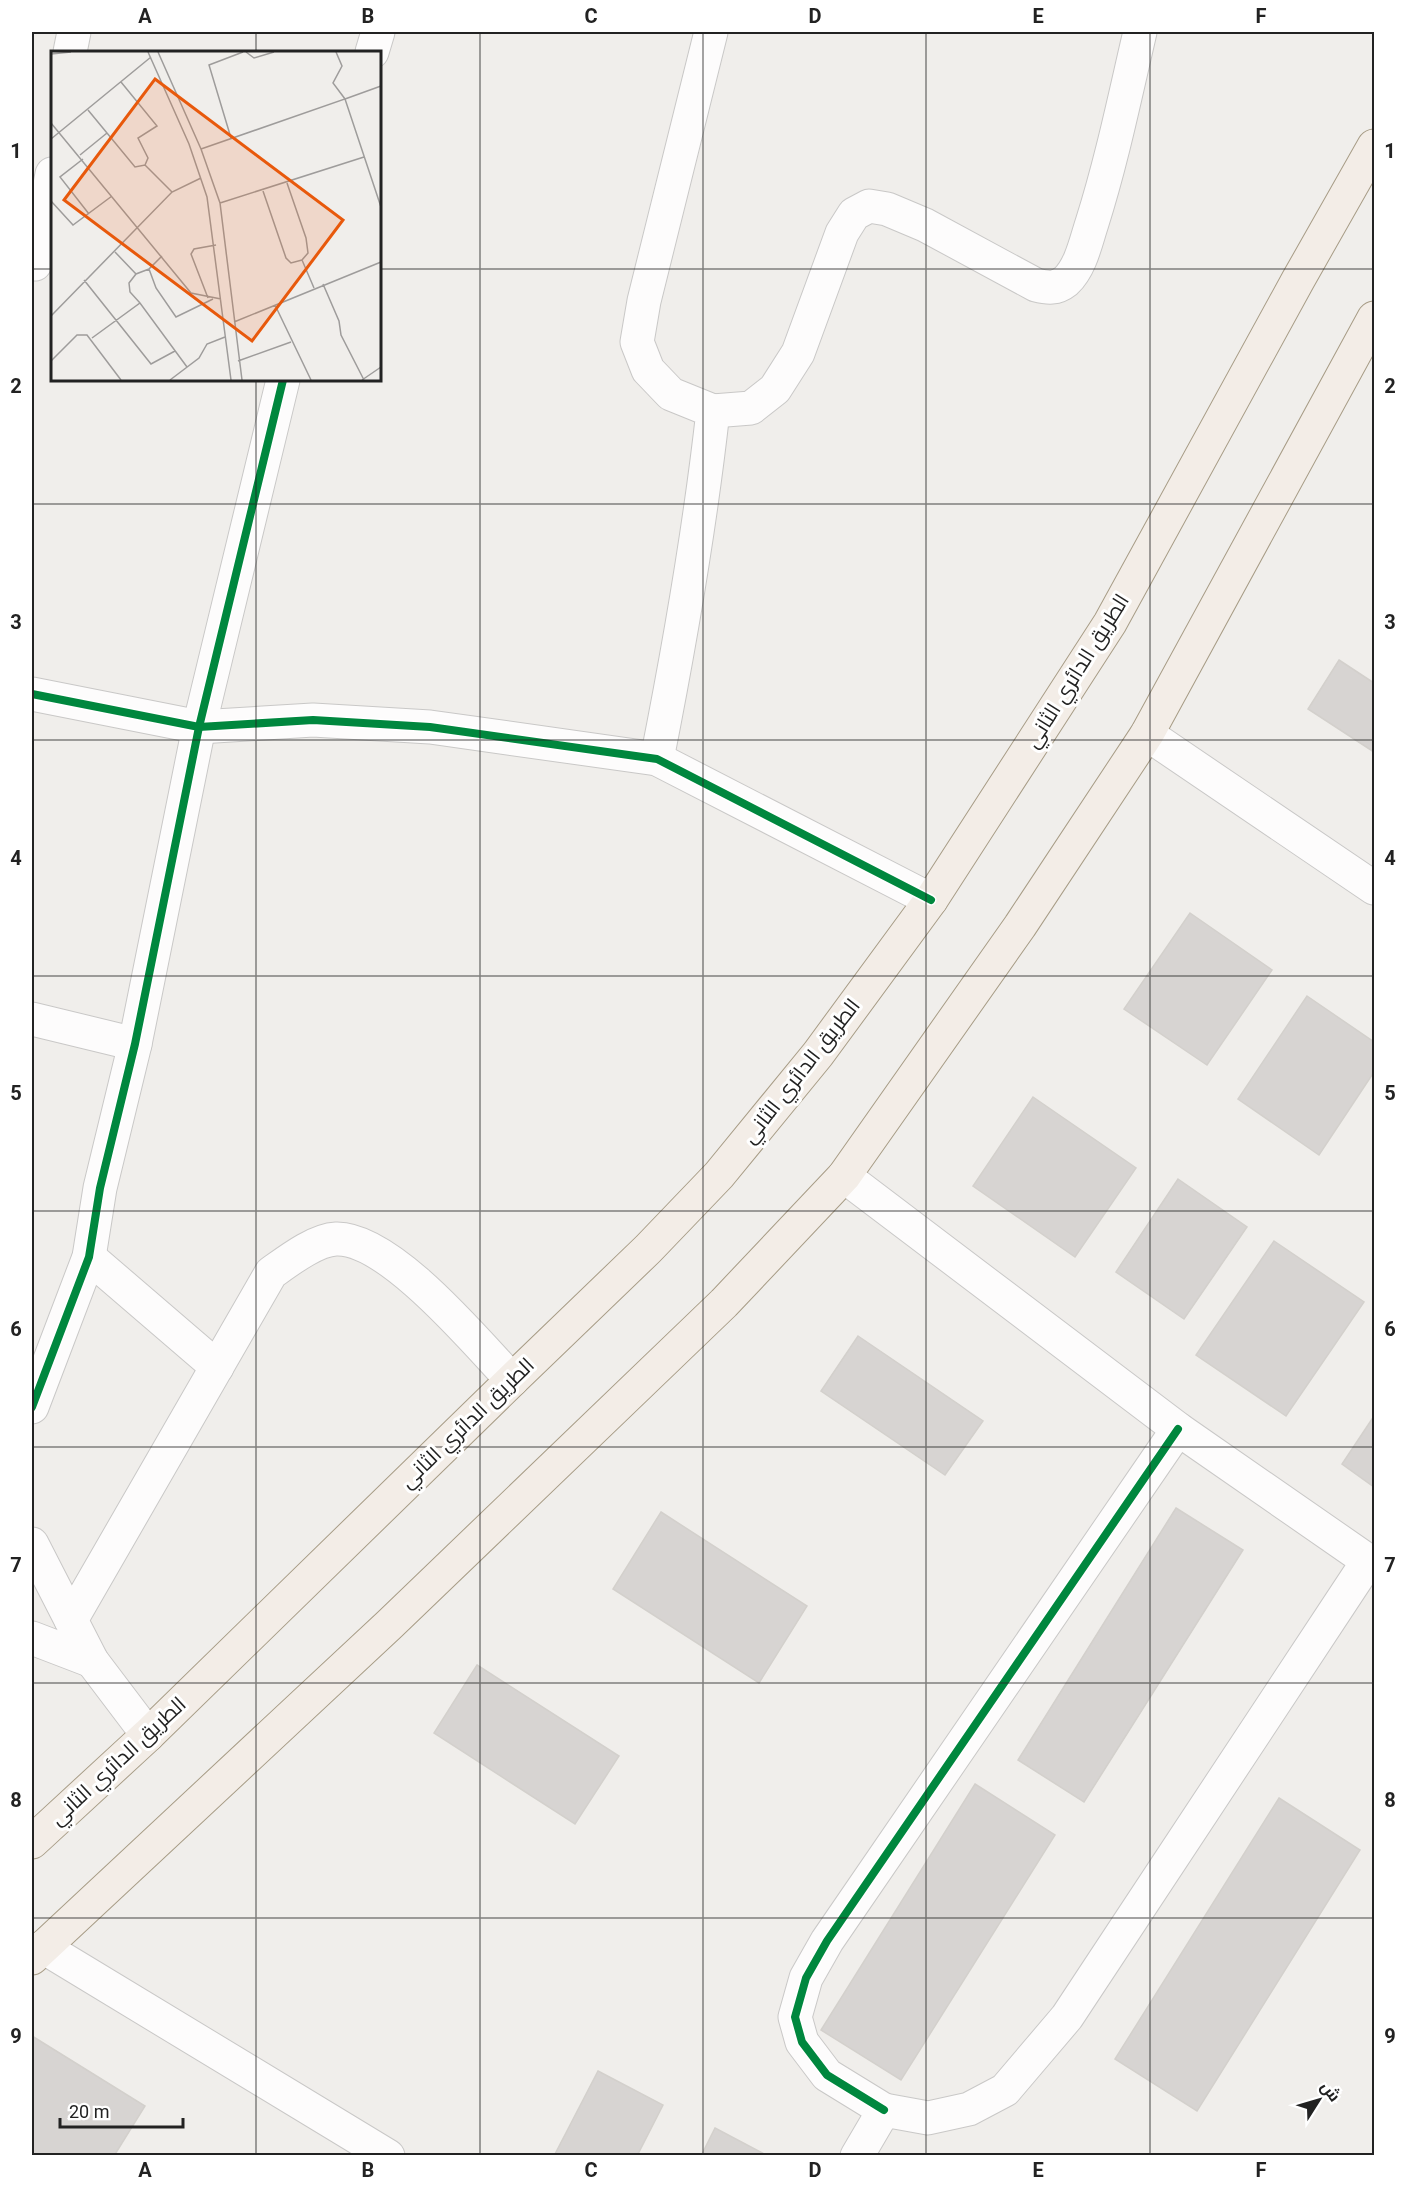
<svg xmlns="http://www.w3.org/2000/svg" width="1406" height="2187" font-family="Roboto,Cairo,sans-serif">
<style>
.building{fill:#d7d4d2;stroke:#d3d0cc;stroke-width:1.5}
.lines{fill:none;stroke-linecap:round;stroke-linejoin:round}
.street-casing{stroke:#c9c8c7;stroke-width:35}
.primary-casing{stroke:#a79c86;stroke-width:35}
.street{stroke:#fdfcfc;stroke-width:33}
.primary{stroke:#f3ede7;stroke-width:33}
.cycleway-casing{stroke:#fff;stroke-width:11}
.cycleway{stroke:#00873e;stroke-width:8}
.grid{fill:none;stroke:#222;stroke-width:1.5;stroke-opacity:0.55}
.labels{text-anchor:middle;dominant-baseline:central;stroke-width:6;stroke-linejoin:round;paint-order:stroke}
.street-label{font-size:21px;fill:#222;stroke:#fff}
.inset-road{fill:none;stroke:#9e9c9b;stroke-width:1.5}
.view{fill:#e8590c;fill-opacity:0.15;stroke:#e8590c;stroke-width:3}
.inset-edge{fill:none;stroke:#222;stroke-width:3}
.neatline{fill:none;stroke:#222;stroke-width:2}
.grid-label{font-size:20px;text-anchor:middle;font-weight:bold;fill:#222}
</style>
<rect width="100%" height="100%" fill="#f0eeeb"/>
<g class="building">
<path d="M1339,660L1374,683V752L1308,709Z"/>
<path d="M1190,913L1272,970L1207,1065L1124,1009Z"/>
<path d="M1307,996L1374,1042V1072L1319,1155L1238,1099Z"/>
<path d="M1033,1097L1136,1168L1075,1257L973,1186Z"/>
<path d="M1178,1179L1247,1227L1184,1319L1116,1272Z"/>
<path d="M1274,1241L1364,1302L1286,1416L1196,1355Z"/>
<path d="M858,1336L983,1421L945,1475L821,1391Z"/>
<path d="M1374,1416V1487L1342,1464Z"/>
<path d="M1176,1508L1243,1550L1084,1802L1018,1760Z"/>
<path d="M661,1512L807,1606L759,1683L613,1589Z"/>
<path d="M477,1665L619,1756L575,1824L434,1733Z"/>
<path d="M975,1784L1055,1835L901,2080L821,2030Z"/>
<path d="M1279,1798L1360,1850L1197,2111L1115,2059Z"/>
<path d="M32,2036L145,2106L114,2156H32Z"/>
<path d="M598,2071L663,2105L637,2156H554Z"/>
<path d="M715,2128L768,2156H701Z"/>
</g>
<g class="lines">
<g class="street-casing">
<g id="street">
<path d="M70,52L74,32"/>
<path d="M372,52L378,32"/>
<path d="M35,264L52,174"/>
<path d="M713,411L751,408L775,389L798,353L842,233L854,214L869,206L887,209L925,225L1036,285C1048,288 1056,289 1066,281C1081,267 1086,241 1092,223C1112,160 1125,96 1140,32"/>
<path d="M32,694L199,727L313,720L430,727L657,759L931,900"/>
<path d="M1147,734L1374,888"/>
<path d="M657,759C680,643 700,528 713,411L671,394L648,370L637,342L644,301L711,32"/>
<path d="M32,1019L135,1044"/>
<path d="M844,1176L1178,1429L1374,1565"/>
<path d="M89,1257L217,1367"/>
<path d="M32,1407L89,1257L100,1188L135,1044L199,727L283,380"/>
<path d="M32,1544L92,1661L148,1735"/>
<path d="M71,1620L271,1273C288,1261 315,1240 336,1239C389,1237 476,1342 512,1380"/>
<path d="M32,1638L92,1661"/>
<path d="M43,1947L388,2156"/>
<path d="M884,2110L827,2075L802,2042L795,2017L806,1978L827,1941L1178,1429"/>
<path d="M857,2156L884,2110L928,2118L969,2109L1005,2090L1067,2017L1368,1561"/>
</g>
</g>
<g class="primary-casing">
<g id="primary">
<path d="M32,1842L148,1735L512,1380L648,1249L719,1175L818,1054L931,900L1110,623L1298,280L1374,146"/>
<path d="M32,1958L390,1624L724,1303L844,1176L1020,926L1147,734L1374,318"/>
</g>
</g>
<use href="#street" class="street"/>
<use href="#primary" class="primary"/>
<g class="cycleway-casing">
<g id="cycleway">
<path d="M32,694L199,727L313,720L430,727L657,759L931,900"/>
<path d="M32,1407L89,1257L100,1188L135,1044L199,727L283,380"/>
<path d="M884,2110L827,2075L802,2042L795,2017L806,1978L827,1941L1178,1429"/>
</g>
</g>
<use href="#cycleway" class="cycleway"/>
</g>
<path class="grid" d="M256,32V52M480,32V2156M703,32V2156M926,32V2156M1150,32V2156M32,269H52M380,269H1374M256,380V2156M32,504H1374M32,740H1374M32,976H1374M32,1211H1374M32,1447H1374M32,1683H1374M32,1918H1374"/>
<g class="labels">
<g class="street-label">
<text transform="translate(1077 671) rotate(-58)">الطريق الدائري الثاني</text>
<text transform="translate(801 1071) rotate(-52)">الطريق الدائري الثاني</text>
<text transform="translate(467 1423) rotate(-44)">الطريق الدائري الثاني</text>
<text transform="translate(118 1761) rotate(-43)">الطريق الدائري الثاني</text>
</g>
</g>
<g transform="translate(51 51)">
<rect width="330" height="330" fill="#f0eeeb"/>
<path class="inset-road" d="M97,1L138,93L156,146L180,329M107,1L150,98L169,152L191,329M195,1L203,7L223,1M0,3L20,1M70,31L106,75L87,87L97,107L94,114M330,35L294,48L330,156M37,59L84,116L94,114L121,141M0,72L140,242L170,248M180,87L158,14L192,1M0,88L100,6M150,98L294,48L282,32L291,15L285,1M29,104L56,82M32,108L9,126L38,163M236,132L255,187L257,202L251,209L263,237M212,140L235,207L240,212L251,209M0,150L22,174L61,145M169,152L313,106M64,201L85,223M111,205L98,218L105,237L125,266L162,248M33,229L100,313L124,300M272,233L288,270L290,284L313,329M157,247L140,203L143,198L165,194M89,252L79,241L78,232L85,223L98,218M224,254L260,329M0,265L121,141L150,127M183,271L330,211M41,287L89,252L136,316M0,310L26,284H36L70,329M187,310L240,291M119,329L148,307L156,293L174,286M311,329L330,316"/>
<path class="view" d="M104,28L292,169L201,290L13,149Z"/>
<rect width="330" height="330" class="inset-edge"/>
</g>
<rect width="1406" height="2187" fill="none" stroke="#ffffff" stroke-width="66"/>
<g transform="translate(1319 2100) rotate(53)" stroke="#ffffff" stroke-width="4.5" paint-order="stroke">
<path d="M0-4.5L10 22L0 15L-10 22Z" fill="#222222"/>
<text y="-9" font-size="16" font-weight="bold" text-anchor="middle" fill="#222222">ش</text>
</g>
<path d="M60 2118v9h123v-9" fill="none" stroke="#222222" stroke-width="3"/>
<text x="69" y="2118" font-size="18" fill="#222222" stroke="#ffffff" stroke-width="4.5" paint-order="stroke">20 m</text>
<rect x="33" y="33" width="1340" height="2121" class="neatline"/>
<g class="grid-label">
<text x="145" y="23">A</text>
<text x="368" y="23">B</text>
<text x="591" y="23">C</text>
<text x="815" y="23">D</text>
<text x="1038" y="23">E</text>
<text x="1261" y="23">F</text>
<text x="16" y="158">1</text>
<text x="1390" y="158">1</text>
<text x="16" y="393">2</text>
<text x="1390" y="393">2</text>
<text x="16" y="629">3</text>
<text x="1390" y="629">3</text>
<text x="16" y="865">4</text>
<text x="1390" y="865">4</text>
<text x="16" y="1100">5</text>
<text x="1390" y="1100">5</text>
<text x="16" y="1336">6</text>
<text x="1390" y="1336">6</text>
<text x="16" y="1572">7</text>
<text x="1390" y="1572">7</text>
<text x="16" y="1807">8</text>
<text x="1390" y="1807">8</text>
<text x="16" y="2043">9</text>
<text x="1390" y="2043">9</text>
<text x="145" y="2177">A</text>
<text x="368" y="2177">B</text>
<text x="591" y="2177">C</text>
<text x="815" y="2177">D</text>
<text x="1038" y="2177">E</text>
<text x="1261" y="2177">F</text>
</g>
</svg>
